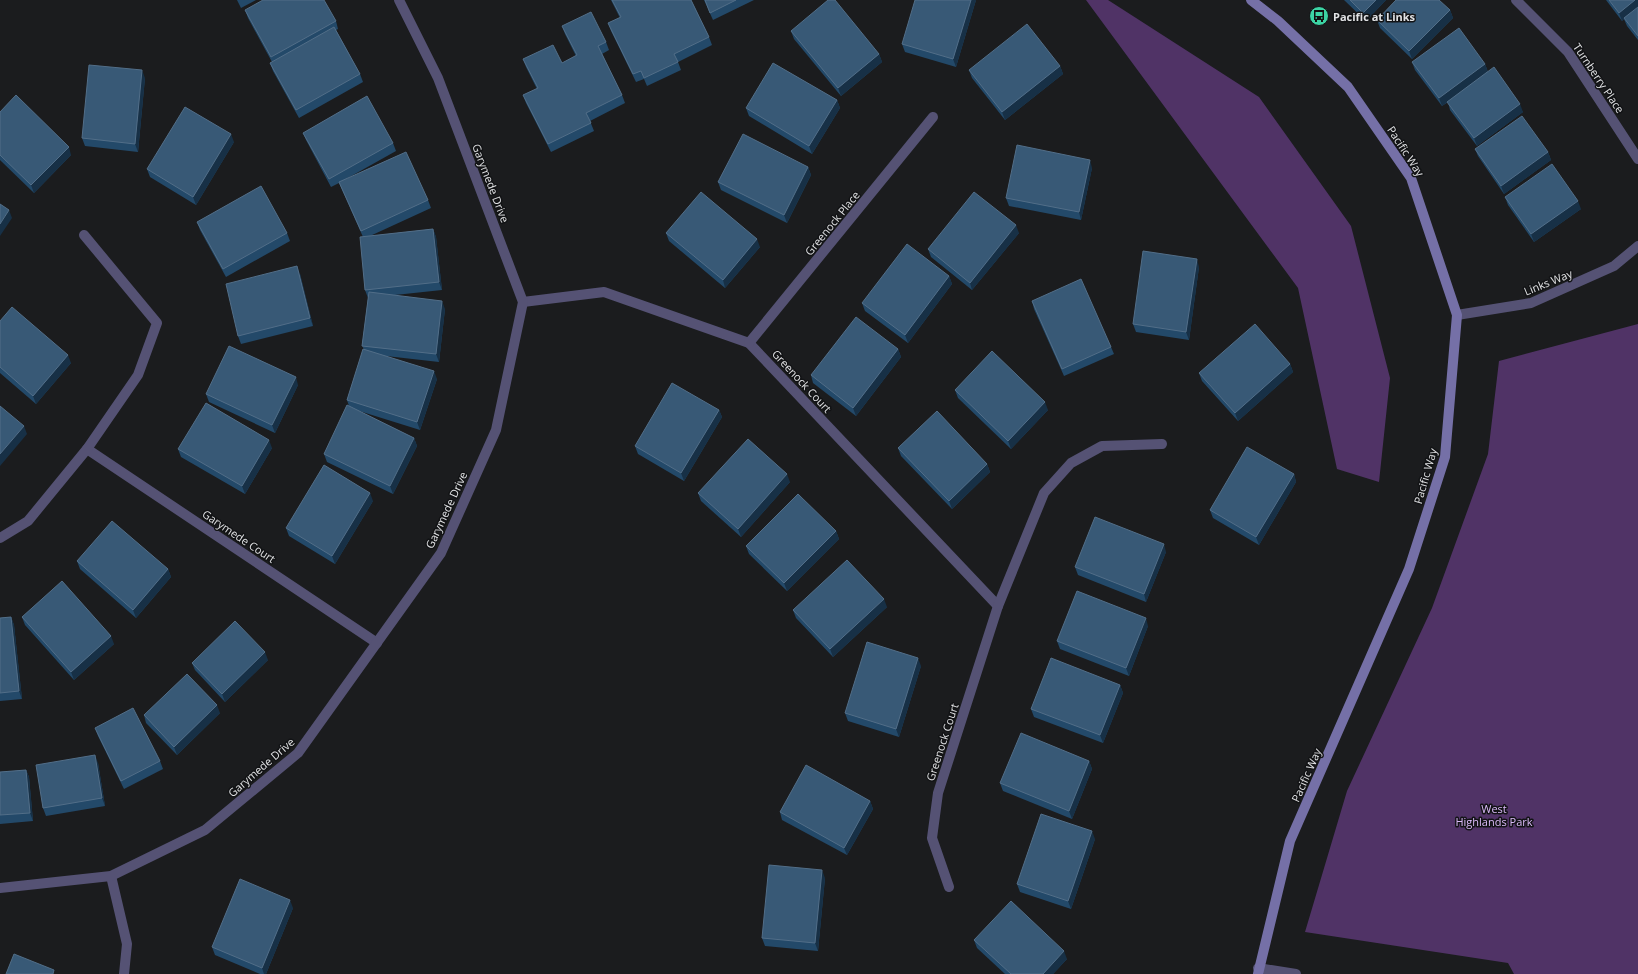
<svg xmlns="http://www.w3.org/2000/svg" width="1638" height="974" font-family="'Open Sans',sans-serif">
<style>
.green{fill:#503366}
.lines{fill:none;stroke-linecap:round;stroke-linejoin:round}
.service{stroke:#555274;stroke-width:10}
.minor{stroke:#555274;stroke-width:10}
.secondary{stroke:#7570a7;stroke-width:10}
.wall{fill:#234969}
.shaded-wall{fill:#173046}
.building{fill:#385976;stroke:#526e88}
.labels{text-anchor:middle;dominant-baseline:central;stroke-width:3;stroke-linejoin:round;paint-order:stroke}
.poi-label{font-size:11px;font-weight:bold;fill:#e1e2e4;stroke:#121315;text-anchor:start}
.street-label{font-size:11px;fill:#e1e2e4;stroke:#121315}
.park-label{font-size:11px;fill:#dbbaf9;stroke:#121315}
</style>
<rect width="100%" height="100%" fill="#1b1c1e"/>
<g class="green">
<path d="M1086,0H1108L1259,97L1351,226L1390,378L1379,482L1337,469L1298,288Z"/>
<path d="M1638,324V974H1514L1508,963L1305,932L1347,791L1432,608L1488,454L1499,361Z"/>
</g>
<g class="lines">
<path class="service" d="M1258,968L1296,974"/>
<g class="minor">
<path d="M1516,0L1568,52L1638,159"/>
<path d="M523,302L604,292L749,343L998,606"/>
<path d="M1457,315L1531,303L1614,266L1638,246"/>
<path d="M749,343L933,117"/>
<path d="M87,449L377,643"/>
<path d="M0,538L28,521L87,449L138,375L157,323L84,235"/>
<path d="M111,876L127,944L124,974"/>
<path d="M949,887L932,838L938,793L998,606L1044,493L1071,463L1102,446L1162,444"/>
<path d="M0,888L111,876L205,830L298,753L441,553L496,430L523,302L438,78L399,0"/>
</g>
<path class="secondary" d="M1251,0L1278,21L1348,87L1411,178L1457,315L1445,457L1409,569L1290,841L1258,974"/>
</g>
<g class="wall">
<path d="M237,0H256L241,8Z"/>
<path d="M611,0H691L709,37L712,45L678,62L681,70L647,86L644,79L636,82L611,31L608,23L620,18Z"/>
<path d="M704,0H754L713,20Z"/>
<path d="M976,0L956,67L905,52L902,44Z"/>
<path d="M1344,0H1386L1366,21Z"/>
<path d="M1606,0H1638V40L1627,26L1624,19L1622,21Z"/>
<path d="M245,10L336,21L338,29L336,30L360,74L363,82L299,118L273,71L270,63L272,62L248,18Z"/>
<path d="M1450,10L1453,18L1412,59L1380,28L1377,20Z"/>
<path d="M562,26L606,42L609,50L602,54L622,95L625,103L590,121L594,131L551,152L526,103L523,95L537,89L526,67L523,59L562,63L576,56L565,34Z"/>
<path d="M791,31L879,54L882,62L841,96L794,39Z"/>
<path d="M1412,62L1485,64L1488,72L1523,112L1477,146L1450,110L1448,102L1442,106L1415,70Z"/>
<path d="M1060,66L1063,74L1005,120L972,78L969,70Z"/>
<path d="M145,78L138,152L85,146L82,138Z"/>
<path d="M837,100L840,108L812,154L749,116L746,108Z"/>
<path d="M0,112L71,155L34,193L0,160Z"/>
<path d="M303,133L393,143L396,151L346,179L428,200L431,208L370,236L433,229L436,237L442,290L395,295L445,309L439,362L386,356L437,379L420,430L356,410L414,438L417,446L393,494L327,462L324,454L349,406L347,400L364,349L362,346L368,298L365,290L363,237L339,183L331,187L306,140Z"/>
<path d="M234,142L196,205L150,177L147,169Z"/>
<path d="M1475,149L1548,152L1551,160L1504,194L1478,156Z"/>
<path d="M808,167L811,175L787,223L721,190L718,182Z"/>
<path d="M1092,168L1081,220L1009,206L1006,198Z"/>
<path d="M1505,197L1581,209L1534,242L1508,205Z"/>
<path d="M197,222L287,233L290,241L226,277L200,230Z"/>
<path d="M666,233L760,247L725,288L669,241Z"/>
<path d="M1019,233L972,290L931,257L928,249Z"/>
<path d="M1199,267L1189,340L1136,332L1133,324Z"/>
<path d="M300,274L313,326L241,344L238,336Z"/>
<path d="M949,276L952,284L908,343L865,311L862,303Z"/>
<path d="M1032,301L1111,347L1114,354L1064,376L1034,309Z"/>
<path d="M0,321L71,363L36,404L0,373Z"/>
<path d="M898,349L901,357L856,416L813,383L811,375Z"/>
<path d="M1290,364L1293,372L1238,421L1202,381L1199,373Z"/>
<path d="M298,385L275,433L209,402L206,394Z"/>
<path d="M955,390L1048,410L1011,449L958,398Z"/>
<path d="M719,410L722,417L684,481L638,454L635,446Z"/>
<path d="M272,448L245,494L181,457L178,449Z"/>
<path d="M898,448L987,464L990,472L952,509L901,456Z"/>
<path d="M1294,474L1296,482L1259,545L1213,518L1210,510Z"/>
<path d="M790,482L741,537L701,501L698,493Z"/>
<path d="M373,501L335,564L289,536L286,528Z"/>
<path d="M836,531L839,539L787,591L749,554L746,546Z"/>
<path d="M1166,552L1146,602L1078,575L1075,567Z"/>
<path d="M77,561L168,569L171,577L136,618L80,569Z"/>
<path d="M887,607L833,657L796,618L793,610Z"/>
<path d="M11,617L14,625L22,699L0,701V618Z"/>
<path d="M22,617L114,644L74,680L25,625Z"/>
<path d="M1148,626L1129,676L1060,649L1057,641Z"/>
<path d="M268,660L225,702L195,670L192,663Z"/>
<path d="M921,666L899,737L848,721L845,713Z"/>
<path d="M1120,685L1123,693L1103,743L1034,717L1031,709Z"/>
<path d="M220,713L177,755L146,723L144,715Z"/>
<path d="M95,728L160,761L163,769L124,789L98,736Z"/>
<path d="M1089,761L1092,769L1072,819L1003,791L1000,783Z"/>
<path d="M98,763L105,806L46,816L43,808Z"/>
<path d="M26,770L29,777L33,821L0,824V772Z"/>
<path d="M870,801L873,809L847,855L782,820L780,812Z"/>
<path d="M1095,839L1071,909L1020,892L1017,884Z"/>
<path d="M825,878L818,951L765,946L762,938Z"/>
<path d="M293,908L266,974H260L215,955L212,947Z"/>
<path d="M974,940L1067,959L1053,974H1005L977,948Z"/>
</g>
<g class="shaded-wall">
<path d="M971,0H976L956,67L953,59Z"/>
<path d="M1376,0H1386L1366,21L1363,13Z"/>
<path d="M1635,0H1638V8L1622,21L1619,13Z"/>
<path d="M1450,10L1453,18L1412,59L1409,51Z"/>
<path d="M879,54L882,62L841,96L838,88Z"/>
<path d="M1485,64L1488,72L1442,106L1439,98Z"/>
<path d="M1060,66L1063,74L1005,120L1002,112Z"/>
<path d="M142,70L145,78L138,152L135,144Z"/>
<path d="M837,100L840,108L812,154L809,146Z"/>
<path d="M1520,104L1523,112L1477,146L1474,138Z"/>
<path d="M231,134L234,142L196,205L193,197Z"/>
<path d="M69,147L71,155L34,193L31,185Z"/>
<path d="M1548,152L1551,160L1504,194L1501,186Z"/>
<path d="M1090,160L1092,168L1081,220L1079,212Z"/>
<path d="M808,167L811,175L787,223L784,215Z"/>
<path d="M1578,201L1581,209L1534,242L1531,234Z"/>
<path d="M9,210L12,218L0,236V224Z"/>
<path d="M1016,225L1019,233L972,290L970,283Z"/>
<path d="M433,229L436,237L442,290L439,282Z"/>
<path d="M757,239L760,247L725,288L723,280Z"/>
<path d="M1197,259L1199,267L1189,340L1186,332Z"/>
<path d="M297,266L300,274L313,326L310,318Z"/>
<path d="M949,276L952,284L908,343L905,335Z"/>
<path d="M442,301L445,309L439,362L436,354Z"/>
<path d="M898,349L901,357L856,416L853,408Z"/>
<path d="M68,355L71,363L36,404L33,396Z"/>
<path d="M1290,364L1293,372L1238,421L1235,413Z"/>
<path d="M434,371L437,379L420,430L417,422Z"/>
<path d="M296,377L298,385L275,433L272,425Z"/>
<path d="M1045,402L1048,410L1011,449L1008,441Z"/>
<path d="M719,410L722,417L684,481L681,473Z"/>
<path d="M24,426L27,434L0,466V454Z"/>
<path d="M414,438L417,446L393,494L390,486Z"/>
<path d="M269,440L272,448L245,494L242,486Z"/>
<path d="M987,464L990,472L952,509L949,501Z"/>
<path d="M787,474L790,482L741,537L738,529Z"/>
<path d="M1294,474L1296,482L1259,545L1256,537Z"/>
<path d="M370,493L373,501L335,564L332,556Z"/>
<path d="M836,531L839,539L787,591L784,583Z"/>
<path d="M1164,544L1166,552L1146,602L1144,594Z"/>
<path d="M168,569L171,577L136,618L133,610Z"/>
<path d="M884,599L887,607L833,657L830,649Z"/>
<path d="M11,617L14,625L22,699L19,691Z"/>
<path d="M1146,618L1148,626L1129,676L1126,668Z"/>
<path d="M111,636L114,644L74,680L71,672Z"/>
<path d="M265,652L268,660L225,702L222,694Z"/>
<path d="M918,658L921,666L899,737L896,729Z"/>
<path d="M1120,685L1123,693L1103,743L1100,735Z"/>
<path d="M217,705L220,713L177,755L174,747Z"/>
<path d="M95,755L98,763L105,806L102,798Z"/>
<path d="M1089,761L1092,769L1072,819L1069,811Z"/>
<path d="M26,770L29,777L33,821L30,813Z"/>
<path d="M870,801L873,809L847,855L844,848Z"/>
<path d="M1092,831L1095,839L1071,909L1068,901Z"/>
<path d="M822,870L825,878L818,951L815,943Z"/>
<path d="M290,900L293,908L266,974H264L262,968Z"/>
<path d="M1064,951L1067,959L1053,974H1043Z"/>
</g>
<g class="building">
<path d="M263,0H324L336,21L271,57L245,10Z"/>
<path d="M612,0H691L709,37L674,54L678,62L644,78L641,71L633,74L608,23L621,17Z"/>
<path d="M705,0H736L710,13Z"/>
<path d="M828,0H835L879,54L838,88L791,31Z"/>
<path d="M915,0H971L953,59L902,44Z"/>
<path d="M1350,0H1376L1363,13Z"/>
<path d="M1396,0H1439L1450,10L1409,51L1377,20Z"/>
<path d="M1609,0H1635L1619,13Z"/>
<path d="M1638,7V36L1624,18Z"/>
<path d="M591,12L606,42L598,46L622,95L586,113L591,123L548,144L523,95L538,88L523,59L553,45L562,63L577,55L562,26Z"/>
<path d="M1027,24L1060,66L1002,112L969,70Z"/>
<path d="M334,27L360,74L296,110L270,63Z"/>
<path d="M1459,28L1485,64L1439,98L1412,62Z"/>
<path d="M773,63L837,100L809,146L746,108Z"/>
<path d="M89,65L142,70L135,144L82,138Z"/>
<path d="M1494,67L1520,104L1474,138L1447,102Z"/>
<path d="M16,95L69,147L31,185L0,155V112Z"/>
<path d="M367,96L393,143L329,179L303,133Z"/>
<path d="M185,107L231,134L193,197L147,169Z"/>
<path d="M1522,116L1548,152L1501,186L1475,149Z"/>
<path d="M743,134L808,167L784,215L718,182Z"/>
<path d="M1017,145L1090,160L1079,212L1006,198Z"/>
<path d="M406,152L428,200L361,231L339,182Z"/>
<path d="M1552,164L1578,201L1531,234L1505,197Z"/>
<path d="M261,186L287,233L223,269L197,222Z"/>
<path d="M701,192L757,239L723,280L666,233Z"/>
<path d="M974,192L1016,225L970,283L928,249Z"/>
<path d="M0,204L9,210L0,224Z"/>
<path d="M433,229L439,282L365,290L360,237Z"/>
<path d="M907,244L949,276L905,335L862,303Z"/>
<path d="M1143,251L1197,259L1186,332L1133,324Z"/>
<path d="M297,266L310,318L238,336L226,284Z"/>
<path d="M1081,279L1111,347L1062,369L1032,301Z"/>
<path d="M369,292L442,301L436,354L362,346Z"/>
<path d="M12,307L68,355L33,396L0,367V321Z"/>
<path d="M856,317L898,349L853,408L811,375Z"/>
<path d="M1255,324L1290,364L1235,413L1199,373Z"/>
<path d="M229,346L296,377L272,425L206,394Z"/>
<path d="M363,349L434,371L417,422L347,400Z"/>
<path d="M992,351L1045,402L1008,441L955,390Z"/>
<path d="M672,383L719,410L681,473L635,446Z"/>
<path d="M206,403L269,440L242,486L178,449Z"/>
<path d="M347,405L414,438L390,486L324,454Z"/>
<path d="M0,406L24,426L0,454Z"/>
<path d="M937,411L987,464L949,501L898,448Z"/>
<path d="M748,439L787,474L738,529L698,493Z"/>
<path d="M1247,447L1294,474L1256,537L1210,510Z"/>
<path d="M324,465L370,493L332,556L286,528Z"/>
<path d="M798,494L836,531L784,583L746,546Z"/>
<path d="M1095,517L1164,544L1144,594L1075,567Z"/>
<path d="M112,521L168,569L133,610L77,561Z"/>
<path d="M847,560L884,599L830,649L793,610Z"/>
<path d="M62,581L111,636L71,672L22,617Z"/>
<path d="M1077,591L1146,618L1126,668L1057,641Z"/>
<path d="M11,617L19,691L0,693V618Z"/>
<path d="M235,621L265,652L222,694L192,663Z"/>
<path d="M867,642L918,658L896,729L845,713Z"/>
<path d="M1051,658L1120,685L1100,735L1031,709Z"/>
<path d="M187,674L217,705L174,747L144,715Z"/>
<path d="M133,708L160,761L121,781L95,728Z"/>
<path d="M1021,733L1089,761L1069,811L1000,783Z"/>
<path d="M95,755L102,798L43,808L36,765Z"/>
<path d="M806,765L870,801L844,848L780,812Z"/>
<path d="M26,770L30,813L0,815V772Z"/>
<path d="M1041,814L1092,831L1068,901L1017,884Z"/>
<path d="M769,865L822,870L815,943L762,938Z"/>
<path d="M240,879L290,900L262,968L212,947Z"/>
<path d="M1011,901L1064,951L1043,974H1011L974,940Z"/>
<path d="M14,954L54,970L53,974H6Z"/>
</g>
<defs>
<g id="bus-disc" transform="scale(1)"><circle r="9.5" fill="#3cd4a4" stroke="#121315"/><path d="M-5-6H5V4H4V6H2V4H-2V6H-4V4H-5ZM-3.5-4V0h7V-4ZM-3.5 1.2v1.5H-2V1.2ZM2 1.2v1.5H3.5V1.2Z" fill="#111"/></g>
</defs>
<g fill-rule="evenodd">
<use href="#bus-disc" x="1319" y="16"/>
</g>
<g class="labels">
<g class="poi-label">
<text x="1333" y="16">Pacific at Links</text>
</g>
<g class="street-label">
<text transform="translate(1599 78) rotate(56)">Turnberry Place</text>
<text transform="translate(1406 151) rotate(57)">Pacific Way</text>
<text transform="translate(491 183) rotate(69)">Garymede Drive</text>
<text transform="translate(832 223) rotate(-51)">Greenock Place</text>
<text transform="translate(1548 282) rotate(-22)">Links Way</text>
<text transform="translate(802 381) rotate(47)">Greenock Court</text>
<text transform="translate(1425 476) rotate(-74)">Pacific Way</text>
<text transform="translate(446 510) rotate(-65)">Garymede Drive</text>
<text transform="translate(239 536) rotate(34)">Garymede Court</text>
<text transform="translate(942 742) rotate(-72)">Greenock Court</text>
<text transform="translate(261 767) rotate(-41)">Garymede Drive</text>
<text transform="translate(1306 775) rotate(-66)">Pacific Way</text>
</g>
<g class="park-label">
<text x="1494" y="808">West<tspan x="1494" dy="13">Highlands Park</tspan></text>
</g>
</g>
</svg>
